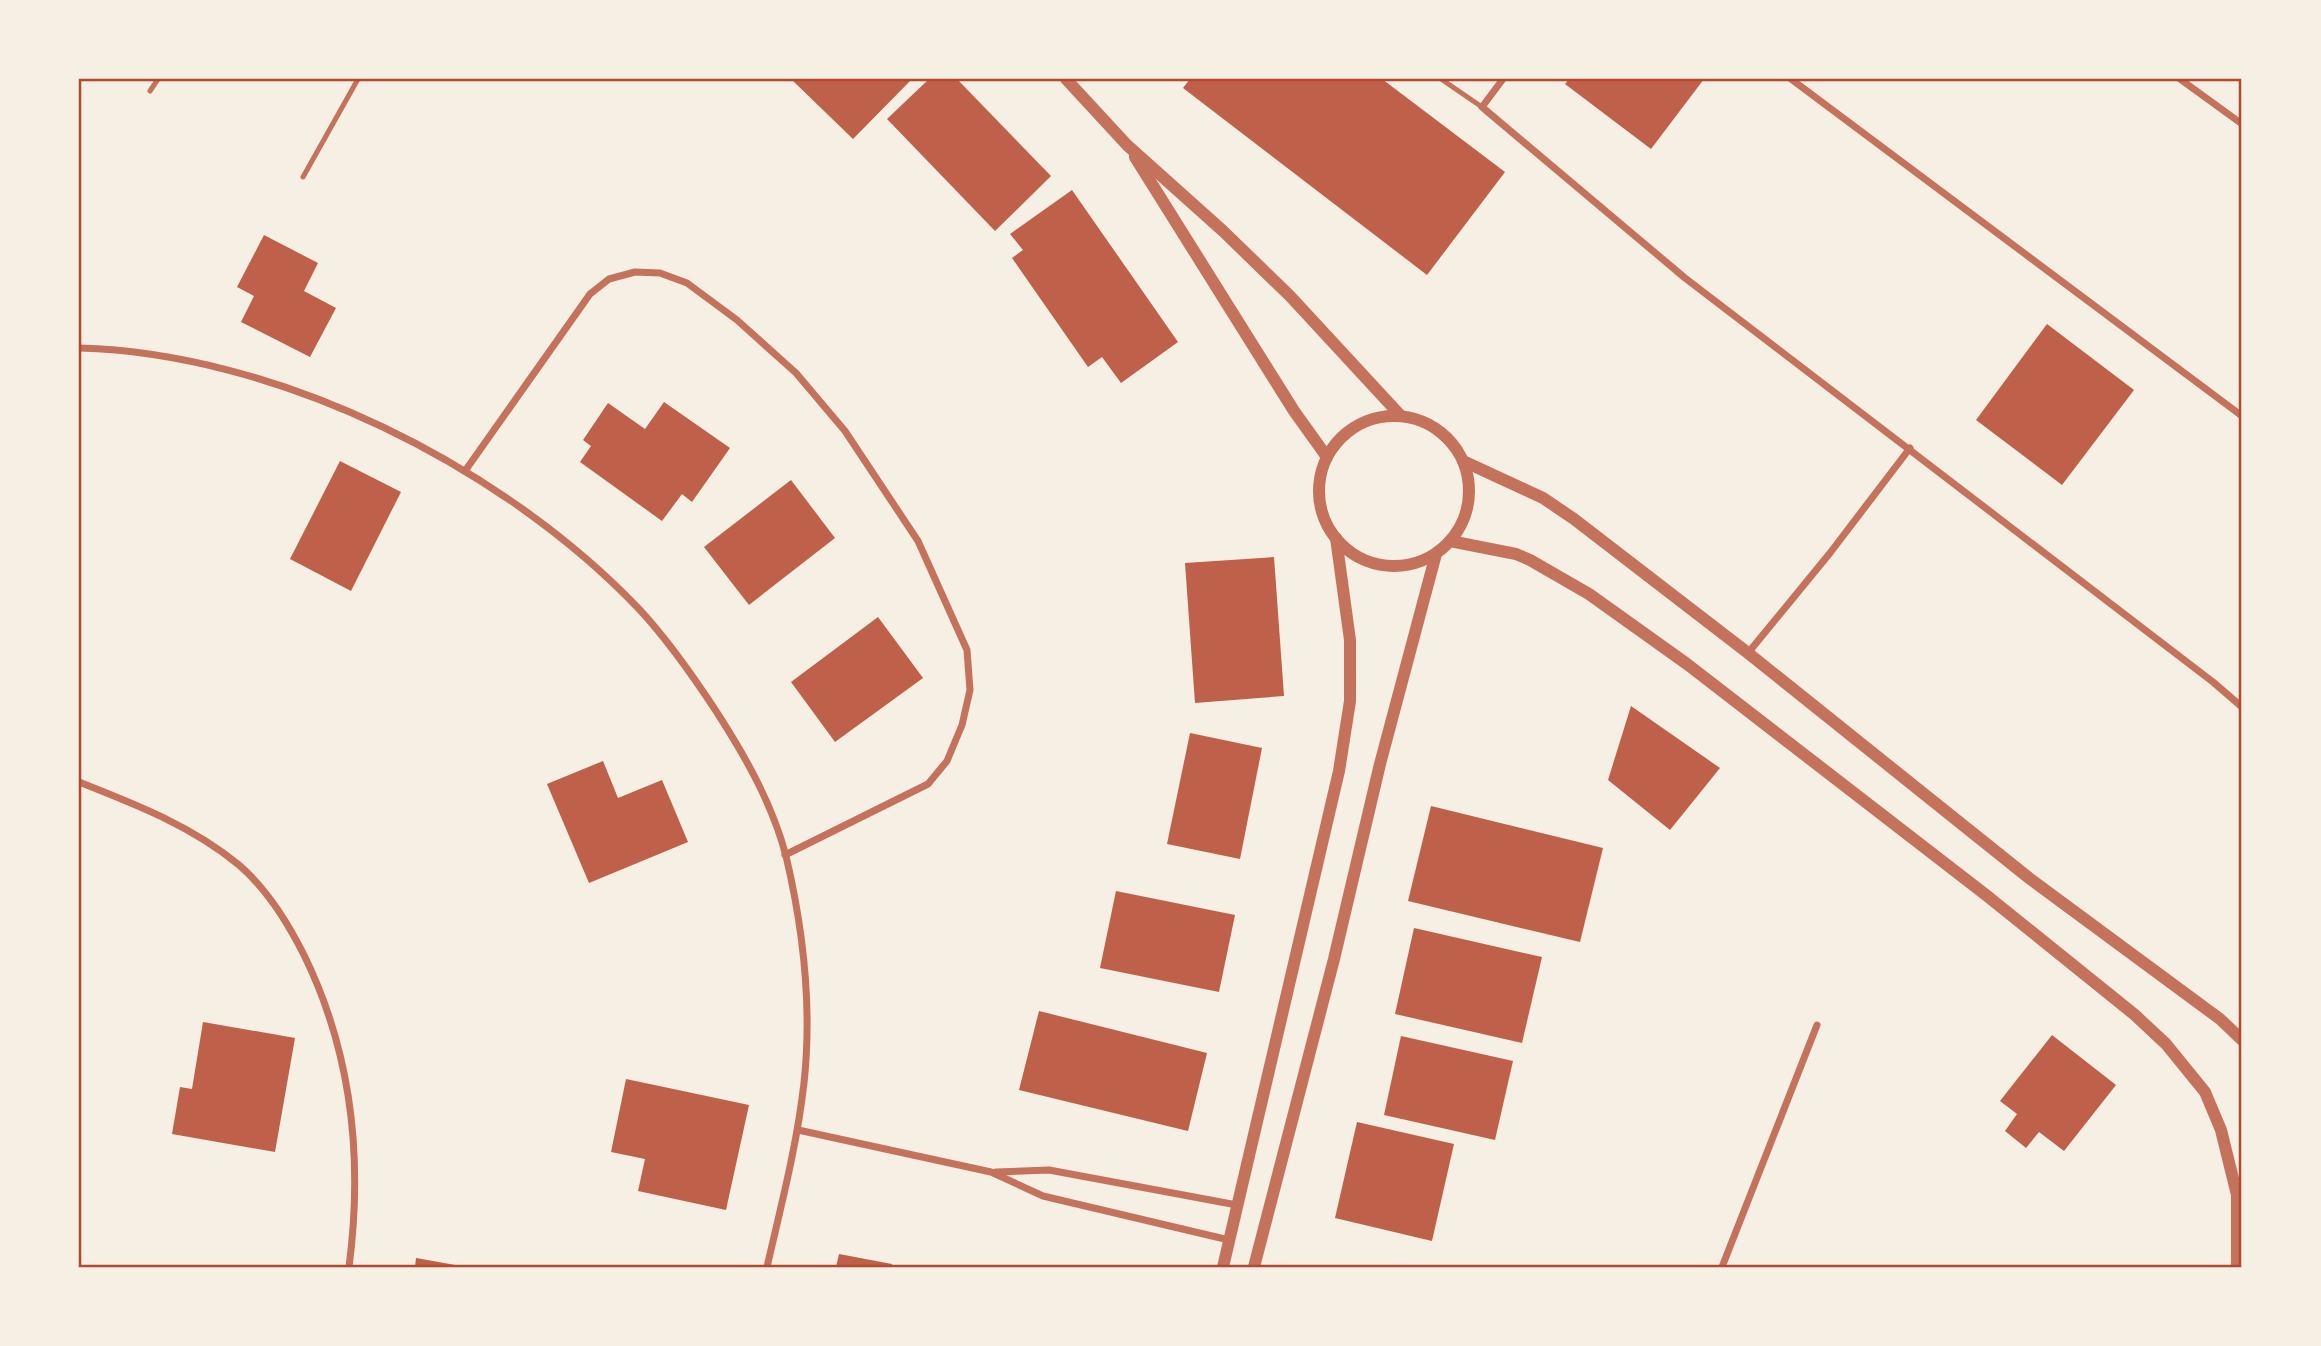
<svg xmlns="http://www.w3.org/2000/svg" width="2321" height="1346" font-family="'DejaVu Sans',sans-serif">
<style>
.building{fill:#bf614a}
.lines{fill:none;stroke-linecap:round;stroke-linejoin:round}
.service{stroke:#c5725c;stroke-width:5}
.minor{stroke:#c5725c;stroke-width:7}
.tertiary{stroke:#c5725c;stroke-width:12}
.neatline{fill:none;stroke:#b5482f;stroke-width:2.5}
</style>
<rect width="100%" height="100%" fill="#f6efe4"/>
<g class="building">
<path d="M791,79H912L853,139Z"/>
<path d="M929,79H957L1051,176L995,231L887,119Z"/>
<path d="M1190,79H1382L1505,172L1427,275L1183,88Z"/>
<path d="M1569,79H1704L1651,149L1565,84Z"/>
<path d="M1072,190L1178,342L1121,383L1102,357L1088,367L1012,258L1023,250L1010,234Z"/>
<path d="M264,235L318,263L304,291L336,308L310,357L241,322L254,296L237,287Z"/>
<path d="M2047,324L2134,390L2062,485L1976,420Z"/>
<path d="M664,402L730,448L692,502L682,494L662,521L580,462L591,446L583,440L608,403L645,429Z"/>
<path d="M340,461L401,492L351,591L290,559Z"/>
<path d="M791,480L835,538L749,605L704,547Z"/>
<path d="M1274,557L1284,696L1195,703L1185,563Z"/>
<path d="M878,617L923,678L835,742L791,682Z"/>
<path d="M1631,706L1720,768L1670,830L1608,780Z"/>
<path d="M1190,733L1262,748L1240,859L1167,844Z"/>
<path d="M603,761L618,798L662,780L688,842L589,883L547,784Z"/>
<path d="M1431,806L1603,848L1580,942L1408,901Z"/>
<path d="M1116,891L1235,915L1219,992L1100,968Z"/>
<path d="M1414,928L1542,957L1522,1043L1395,1014Z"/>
<path d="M1039,1011L1207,1053L1188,1131L1019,1090Z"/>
<path d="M203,1022L295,1038L275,1152L172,1134L180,1087L192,1089Z"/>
<path d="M2052,1035L2116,1085L2064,1151L2039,1132L2026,1148L2005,1131L2017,1114L2000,1101Z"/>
<path d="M1401,1036L1513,1061L1495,1140L1384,1115Z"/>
<path d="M626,1079L749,1105L726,1210L638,1191L645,1159L611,1152Z"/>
<path d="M1357,1122L1454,1144L1432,1241L1335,1218Z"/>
<path d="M839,1254L892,1264L891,1267H836Z"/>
<path d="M416,1258L461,1266V1267H415Z"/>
</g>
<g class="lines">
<g class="service">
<path d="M1441,79L1482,107"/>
<path d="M150,91L158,79"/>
<path d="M303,177L358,79"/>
</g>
<g class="minor">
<path d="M1503,79L1482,107L1685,278L2213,682L2242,707"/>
<path d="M1791,79L2242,416"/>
<path d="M2180,79L2242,124"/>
<path d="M79,348C277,353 503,466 639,609C668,640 693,676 716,711C745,756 772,803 786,856C803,928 812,1009 804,1083C797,1145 781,1206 767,1267"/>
<path d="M465,471L590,294L609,279L635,272L660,273L687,283L737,320L796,373L845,431L918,541L967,650L970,690L962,725L947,761L928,784L785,855"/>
<path d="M1748,653L1830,553L1910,448"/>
<path d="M79,782C135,804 192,826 239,865C267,889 288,923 304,955C352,1053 363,1160 349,1267"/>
<path d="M798,1130L991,1172L1043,1196L1229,1240"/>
<path d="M996,1172L1049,1170L1237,1205"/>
<path d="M1722,1267L1817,1025"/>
</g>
<g class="tertiary">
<path d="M1066,79L1127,145L1223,231L1290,296L1400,415"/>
<path d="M1135,157L1294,411L1327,457"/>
<circle cx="1394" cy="491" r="75"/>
<path d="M1463,461L1543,498L1574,519L1748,653L2029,878L2220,1019L2242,1040"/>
<path d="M1450,541L1516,554L1530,560L1589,594L1687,664L1986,895L2135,1015L2166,1044L2205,1092L2221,1130L2237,1195V1267"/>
<path d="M1223,1267L1339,771L1350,701V640L1336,538"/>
<path d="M1254,1267L1334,959L1380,764L1436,554"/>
</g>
</g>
<rect width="2321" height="1346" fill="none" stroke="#f6efe4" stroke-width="161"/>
<rect x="80" y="80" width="2160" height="1186" class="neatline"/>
</svg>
